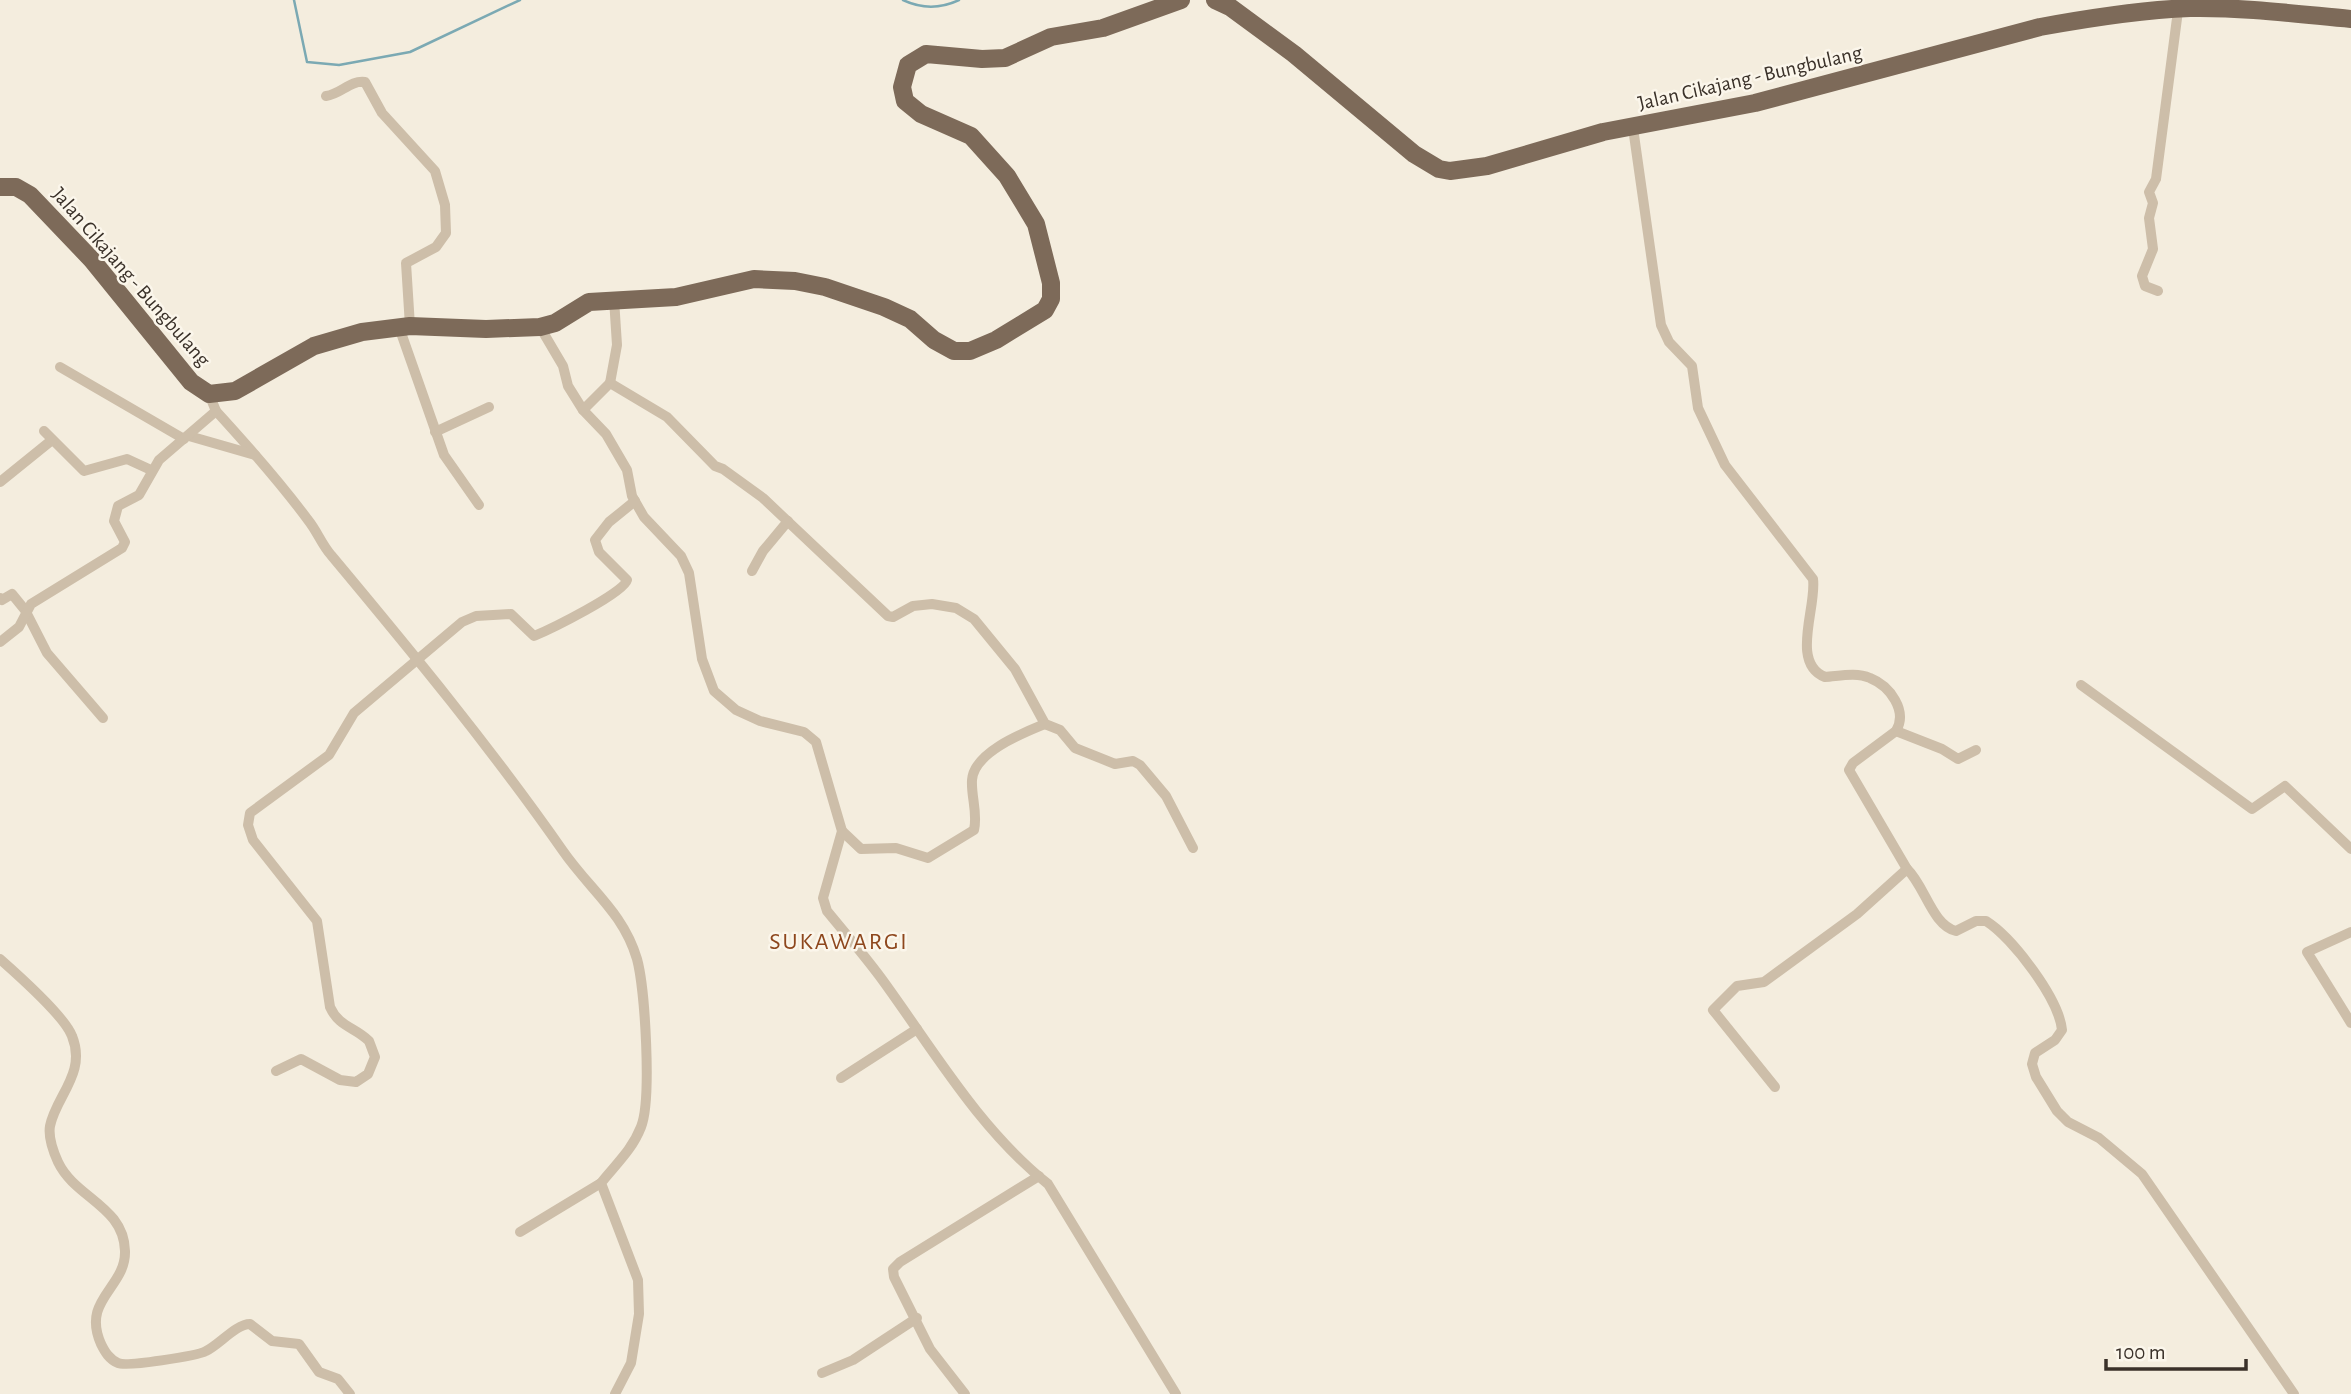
<svg xmlns="http://www.w3.org/2000/svg" width="2351" height="1394" font-family="'Alegreya Sans',sans-serif">
<style>
.lines{fill:none;stroke-linecap:round;stroke-linejoin:round}
.stream{stroke:#7ba9b3;stroke-width:2.5}
.street{stroke:#cdbea9;stroke-width:10}
.primary{stroke:#7d6a59;stroke-width:18}
.labels{text-anchor:middle;dominant-baseline:central;stroke-width:5;stroke-linejoin:round;paint-order:stroke}
.street-label{font-size:21px;fill:#3a3129;stroke:#fbf6eb}
.quarter-label{font-size:24px;letter-spacing:2px;fill:#8e471d;stroke:#fbf6eb}
</style>
<rect width="100%" height="100%" fill="#f4edde"/>
<g class="lines">
<g class="stream">
<path d="M294,0L307,62L339,65L410,52L520,0"/>
<path d="M903,0C922,9 940,9 959,0"/>
</g>
<g class="street">
<path d="M326,96C341,94 350,80 365,82L382,113L435,171L445,205L446,233L436,247L406,263L410,326"/>
<path d="M1633,128L1661,325L1669,342L1692,366L1698,408L1725,465L1813,579C1817,607 1790,663 1825,677C1840,676 1856,672 1870,678C1890,686 1908,711 1896,731L1853,763L1849,770L1907,869"/>
<path d="M2158,291L2145,286L2142,276L2153,249L2149,218L2153,203L2149,192L2156,179L2179,3"/>
<path d="M399,327L444,455L479,505"/>
<path d="M540,327L563,366L568,386L583,410L606,434L627,470L632,496L644,517L681,556L689,573L702,659L714,691L736,710L760,721L804,732L816,742L842,831L823,898L827,911C845,933 864,955 881,978C933,1049 978,1128 1048,1184L1176,1394"/>
<path d="M60,367L184,439"/>
<path d="M610,383L617,345L614,299"/>
<path d="M209,394L216,411C248,446 280,482 308,520C317,531 322,545 331,555C412,652 491,748 563,851C590,890 623,912 637,959C645,988 652,1100 641,1127C632,1150 616,1164 601,1183L638,1280L639,1314L631,1363L615,1394"/>
<path d="M583,410L610,383L667,417L715,466L723,469L763,498L888,616L893,617L913,606L932,604L956,608L974,619L1015,669L1045,724L1060,730L1075,748L1115,764L1133,761L1140,765L1166,796L1193,848"/>
<path d="M44,431L84,471L127,459L151,470"/>
<path d="M435,432L489,407"/>
<path d="M189,436L255,455"/>
<path d="M0,482L52,440"/>
<path d="M752,571L763,551L788,521"/>
<path d="M0,598L2,600L12,594L25,610L47,653L103,718"/>
<path d="M0,642L19,627L31,604L122,548L125,542L114,521L118,506L139,495L159,460L216,411"/>
<path d="M2081,685L2252,809L2285,786L2351,849"/>
<path d="M1896,731L1942,749L1958,759L1976,750"/>
<path d="M842,831L861,849L896,848L928,858L974,830C978,813 971,797 972,780C974,752 1023,733 1045,724"/>
<path d="M2351,932L2307,952L2351,1023"/>
<path d="M0,959C17,974 65,1017 72,1036C87,1073 56,1096 50,1126C48,1138 53,1151 58,1162C75,1198 124,1206 125,1251C126,1288 81,1299 101,1344C105,1352 109,1359 118,1363C126,1367 197,1356 206,1351C219,1345 236,1324 250,1324L272,1341L299,1344L319,1372L338,1379L350,1394"/>
<path d="M276,1071L301,1059L340,1080L356,1082L368,1074L375,1057L369,1041C355,1027 339,1027 330,1007L317,921L253,840L248,825L250,813L329,755L354,713L462,622L476,616L511,614L534,636C551,629 624,593 627,580L599,552L595,540L609,522L635,501"/>
<path d="M841,1078L917,1029"/>
<path d="M1775,1087L1713,1010L1737,986L1764,982L1857,914L1907,869C1925,886 1932,925 1956,931L1976,921H1986C2013,938 2059,999 2062,1030L2055,1040L2035,1053L2032,1064L2036,1077L2057,1111L2068,1122L2099,1138L2142,1174L2294,1394"/>
<path d="M520,1232L601,1183"/>
<path d="M822,1373L853,1360L917,1318"/>
<path d="M965,1394L930,1349L894,1277L893,1269L900,1262L1039,1176"/>
</g>
<g class="primary">
<path d="M1215,0L1230,7L1294,54L1414,154L1439,169L1450,171L1487,166L1603,132L1755,103L2040,27C2089,18 2139,10 2190,8C2243,7 2297,14 2351,19"/>
<path d="M0,187H16L30,195L92,260L191,382L209,394L235,391L314,346L362,332L410,326L486,329L540,327L555,323L589,302L676,297L754,279L795,281L825,287L884,307L910,319L934,340L954,351H970L996,340L1045,310L1051,299V283L1036,224L1007,176L971,136L921,114L905,101L902,87L908,65L926,54L982,59L1005,58L1051,37L1103,28L1181,0"/>
</g>
</g>
<g class="labels">
<g class="street-label">
<text transform="translate(1750 78) rotate(-13)">Jalan Cikajang - Bungbulang</text>
<text transform="translate(131 277) rotate(49)">Jalan Cikajang - Bungbulang</text>
</g>
<g class="quarter-label">
<text x="839" y="942">SUKAWARGI</text>
</g>
</g>
<path d="M2106 1359v10h140v-10" fill="none" stroke="#3a3129" stroke-width="3.5"/>
<text x="2116" y="1359" font-size="21" fill="#3a3129" stroke="#fbf6eb" stroke-width="5" paint-order="stroke">100 m</text>
</svg>
